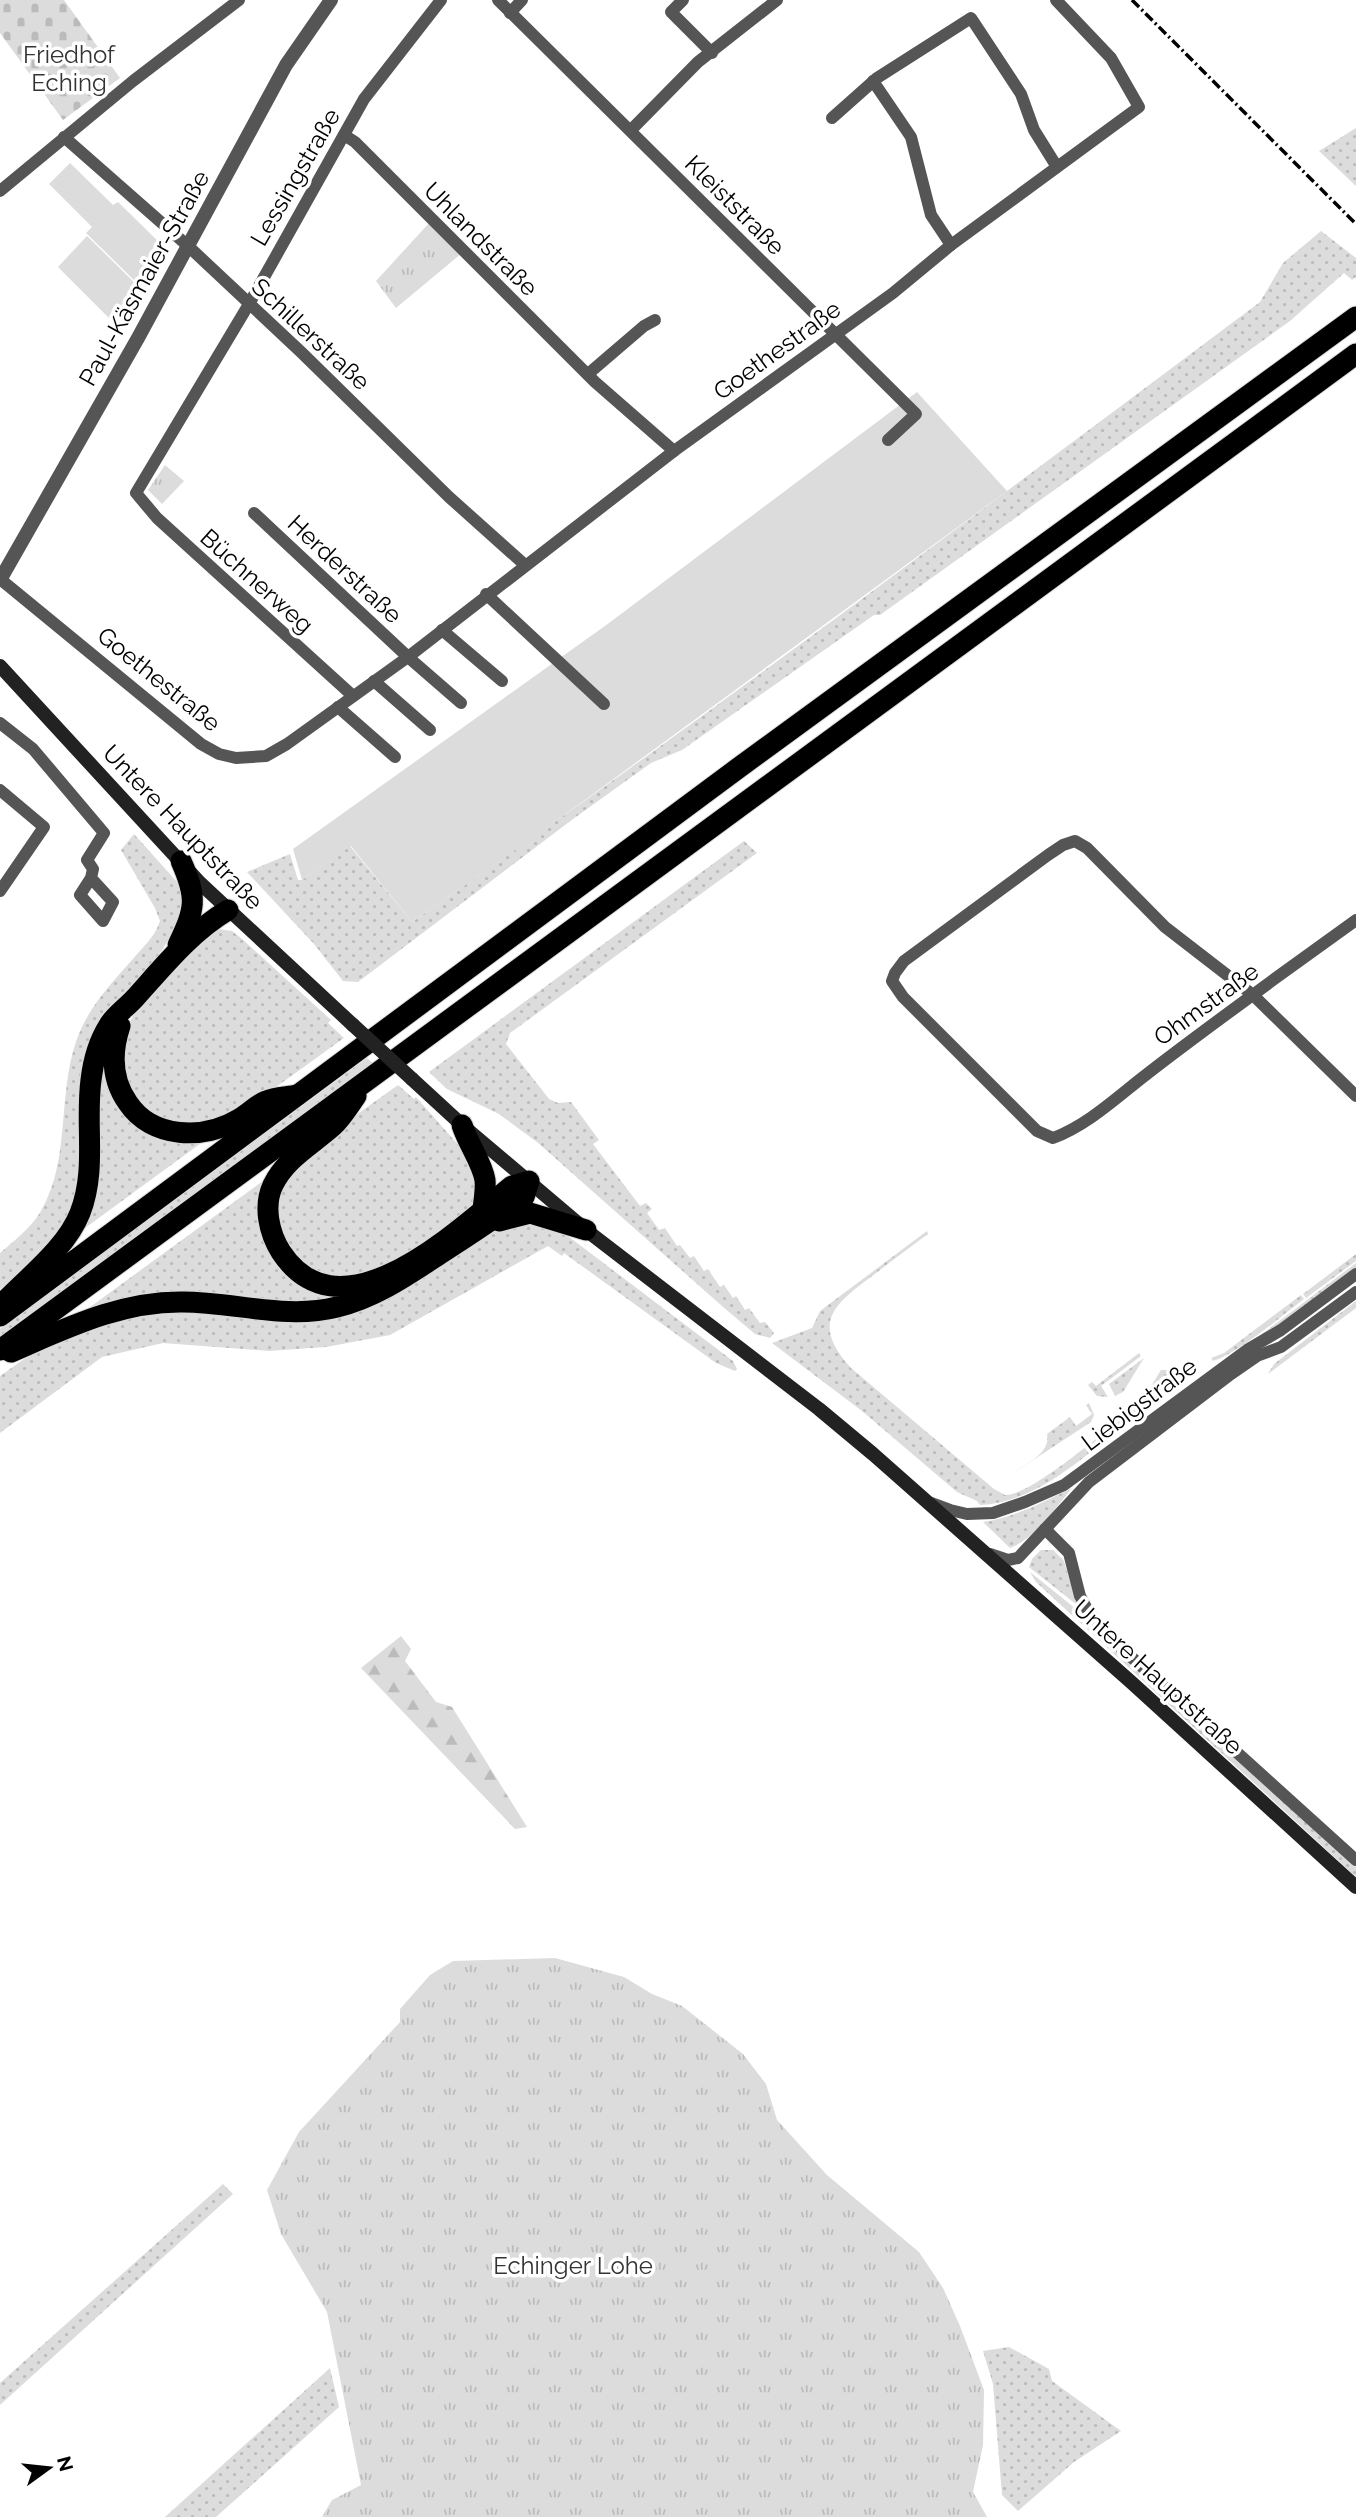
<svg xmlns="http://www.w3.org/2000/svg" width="1356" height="2517" font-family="Raleway,sans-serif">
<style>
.grass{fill:url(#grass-dots)}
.forest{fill:url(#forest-firs)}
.cemetery{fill:url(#cemetery-stones)}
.park{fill:url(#park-tufts)}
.garden{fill:#dcdcdc}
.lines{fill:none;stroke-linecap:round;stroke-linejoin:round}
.motorway-casing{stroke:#dbdbdb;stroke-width:23}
.minor{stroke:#555;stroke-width:12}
.tertiary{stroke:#555;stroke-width:14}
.secondary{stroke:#222;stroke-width:14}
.motorway{stroke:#000;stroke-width:21}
.rail{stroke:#000;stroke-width:3.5;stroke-dasharray:10 3.5 2 3.5;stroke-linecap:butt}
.secondary-bridge{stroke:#222;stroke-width:14}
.labels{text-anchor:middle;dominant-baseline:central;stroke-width:7;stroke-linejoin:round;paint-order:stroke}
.park-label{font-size:24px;fill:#333;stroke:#fff}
.street-label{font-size:24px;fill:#000;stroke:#fff}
</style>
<defs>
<pattern id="grass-dots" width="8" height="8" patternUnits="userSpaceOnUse" patternTransform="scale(1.75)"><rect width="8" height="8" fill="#dcdcdc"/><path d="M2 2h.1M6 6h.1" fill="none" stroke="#bbb" stroke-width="1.8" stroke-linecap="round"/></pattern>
<pattern id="forest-firs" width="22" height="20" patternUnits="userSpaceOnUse" patternTransform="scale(1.75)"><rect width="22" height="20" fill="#dcdcdc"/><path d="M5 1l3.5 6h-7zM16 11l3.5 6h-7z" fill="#bbb"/></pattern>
<pattern id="cemetery-stones" width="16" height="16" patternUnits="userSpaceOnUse" patternTransform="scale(1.75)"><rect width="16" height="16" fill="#dcdcdc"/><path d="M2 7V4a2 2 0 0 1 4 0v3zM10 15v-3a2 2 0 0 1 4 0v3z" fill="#bbb"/></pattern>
<pattern id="park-tufts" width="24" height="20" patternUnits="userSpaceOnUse" patternTransform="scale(1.75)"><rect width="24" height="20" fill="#dcdcdc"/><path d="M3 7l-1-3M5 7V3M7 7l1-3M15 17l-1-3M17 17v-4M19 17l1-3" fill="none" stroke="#bbb"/></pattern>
</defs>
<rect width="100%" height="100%" fill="#fff"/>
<g class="grass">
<path d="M1356,128V186L1319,151Z"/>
<path d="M1321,231L1356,258V277L1352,280L1344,273L1290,321L880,615H874L682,750L651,763L573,819L358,982L343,981L314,944L247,872L290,854L298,880H302L350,846L412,922C700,723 980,511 1260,302L1283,263Z"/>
<path d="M134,834L178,883L181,888L183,908L175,930L158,956L106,1021L84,1176L59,1236L19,1275L0,1289V1253C15,1240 31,1228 41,1211C73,1156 55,1086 81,1029C93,1003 113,981 132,960C142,948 155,937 160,921L155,908L121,850Z"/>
<path d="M744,841L757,853L510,1033L506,1044L549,1099L558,1103L571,1102L599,1140L593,1144L640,1206L646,1203L652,1209L647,1213L659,1230L665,1228L677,1246L680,1245L690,1258L694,1256L704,1271L708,1269L720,1287L724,1285L733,1298L736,1296L745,1310L749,1308L760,1323L765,1322L774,1333L770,1338L755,1334L722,1306L537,1142L499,1114L447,1089L429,1072Z"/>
<path d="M219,929L232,931L241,938L331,1020L328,1023L344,1038L258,1100L221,1120L178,1125L143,1110L122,1074L128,1025L136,1011L199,939Z"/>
<path d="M101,1056L116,1098L208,1138L70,1239Z"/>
<path d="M367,1058L374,1064L0,1338V1329Z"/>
<path d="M398,1085L414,1099L416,1097L469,1157L480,1194L469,1213L370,1277L322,1278L287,1253L274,1201L296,1158Z"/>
<path d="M271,1175L268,1238L341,1291L331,1303L86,1310Z"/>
<path d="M515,1221L552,1224L733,1361L737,1369L735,1371L716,1363L564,1253L562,1256L548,1246L390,1335L326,1347L269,1351L163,1343L102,1357L0,1433V1376L44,1345L142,1310L317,1317L491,1231Z"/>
<path d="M927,1231L928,1234C909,1248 890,1262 871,1277C831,1306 812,1325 851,1368L994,1489L1005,1495C1029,1496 1096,1438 1119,1421L1123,1427C1080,1459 1037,1502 980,1505L977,1501L957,1492L862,1411L772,1343L812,1328L820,1311Z"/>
<path d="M1356,1254V1261L1306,1298L1303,1294Z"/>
<path d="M1356,1263V1268L1282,1323L1258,1337Z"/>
<path d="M1301,1295L1304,1299C1283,1315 1236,1355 1213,1361L1211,1358L1224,1353Z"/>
<path d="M1356,1301V1308L1268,1374L1274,1364Z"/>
<path d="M1139,1353L1141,1356L1101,1386L1108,1397L1097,1396L1088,1385L1092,1382L1096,1386Z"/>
<path d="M1144,1358L1123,1392L1115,1396L1109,1384Z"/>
<path d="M1173,1366L1177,1370L1174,1372L1165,1395L1129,1423L1125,1417L1139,1406L1161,1370H1169Z"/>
<path d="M1089,1403L1094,1415L1091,1422L1015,1472C1028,1462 1051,1453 1047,1434L1070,1417L1076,1426L1092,1414L1086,1405Z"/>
<path d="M1072,1488C1054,1509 1036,1538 1010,1548L983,1522C1014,1518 1043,1502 1072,1488Z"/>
<path d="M1041,1550H1053L1064,1561L1077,1605L1029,1567L1032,1559Z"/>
<path d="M1030,1572L1076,1609C1084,1612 1096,1631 1104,1639L1356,1867V1877L1036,1582Z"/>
<path d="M223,2184L233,2194L0,2405V2383Z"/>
<path d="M1009,2347L1049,2369L1052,2381L1121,2431L1074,2462L1018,2511L1002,2495L993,2384L983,2351Z"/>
<path d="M330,2368L339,2407L216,2517H165Z"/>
</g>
<path class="forest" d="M401,1636L411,1649L405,1661L436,1702L452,1707L527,1827L515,1829L361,1668Z"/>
<path class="cemetery" d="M0,0H64L120,78L63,120L0,33Z"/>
<g class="park">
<path d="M430,222L462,253L396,308L376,281Z"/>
<path d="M165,465L184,481L162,504L148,490Z"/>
<path d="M555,1958L624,1977L652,1994L682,2006L743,2054L766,2084L777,2120L827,2175L919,2252L943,2288L960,2326L984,2390L983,2445L973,2492L987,2517H322L332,2500L361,2485L327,2312L281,2234L267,2190L299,2132L400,2022V2009L430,1975L453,1961Z"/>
</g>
<g class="garden">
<path d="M70,163L113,205L118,202L166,249L135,281L86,233L92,227L49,184Z"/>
<path d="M87,236L139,287L109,318L58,267Z"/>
<path d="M917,392L1007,491L533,838L412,922L351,846L302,880L293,849L609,623Z"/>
</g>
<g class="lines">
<g class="motorway-casing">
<g id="motorway">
<path d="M178,945C195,909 198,899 181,861"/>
<path d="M120,1026C111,1053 111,1079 128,1103C152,1139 204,1140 239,1119C248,1114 256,1105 266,1101C275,1097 287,1097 297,1095"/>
<path d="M462,1125C468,1144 482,1162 485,1180C486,1189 484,1200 483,1209"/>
<path d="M499,1221L530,1213L586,1230"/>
<path d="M8,1298C33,1273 67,1246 80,1213C97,1170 85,1125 91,1080C93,1062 99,1041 109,1025C115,1015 127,1007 135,998C163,967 191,932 228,910"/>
<path d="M0,1316L737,769L1356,317"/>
<path d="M0,1350L1356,354"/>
<path d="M11,1352C67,1328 121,1301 183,1302C235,1302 286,1320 337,1307C375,1298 408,1275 440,1254C469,1235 497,1217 524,1197L529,1181L512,1186C458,1230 341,1343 281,1252C269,1233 263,1206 273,1185C286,1158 312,1145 333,1126C342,1118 349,1106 356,1096"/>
</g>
</g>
<g class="minor">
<path d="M498,0L916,414L888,440"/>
<path d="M683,0L671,12L712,53"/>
<path d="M510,13L522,0"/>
<path d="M873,81L911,137L931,215L951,245"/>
<path d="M832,118L877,78L971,18L1021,94L1034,130L1057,167"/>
<path d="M631,130L698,62L777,0"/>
<path d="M344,135L355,142L595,382L674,451"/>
<path d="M64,137L188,246L301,352L449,497L525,565"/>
<path d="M0,191L133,81L239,0"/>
<path d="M588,374L644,326L655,320"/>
<path d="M254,513L408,657L461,703"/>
<path d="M0,579L201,744L219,754L236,758L266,756L287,744L408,657L674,451L893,293L951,245L1139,107L1111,58L1056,0"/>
<path d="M486,594L604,704"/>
<path d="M442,630L502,681"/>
<path d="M374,681L430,730"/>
<path d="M353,696L157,518L136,493L249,304L364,99L441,0"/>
<path d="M338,707L395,757"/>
<path d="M0,723L33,749L104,833L87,860L93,869L91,878L80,895L103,921L113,902L91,878"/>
<path d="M0,790L44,827L0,891"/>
<path d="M1356,920L1273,980C1231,1011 1188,1042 1147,1074C1117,1097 1088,1125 1053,1138L1037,1131L903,997L892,981L895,973L904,961L1048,855L1063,845L1075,841L1087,848L1165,927L1253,995L1356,1096"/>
<path d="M931,1503L950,1510L967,1514L993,1513L1025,1502L1064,1485L1247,1350L1281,1330L1356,1274"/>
<path d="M1045,1529L1069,1553L1080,1596L1087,1609L1108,1636L1356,1860"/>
<path d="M990,1554L1008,1560L1018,1558L1089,1482L1231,1374L1257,1356L1281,1347L1356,1292"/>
</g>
<path class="tertiary" d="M0,580L138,338L286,65L331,0"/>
<g class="secondary">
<path d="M0,666L200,883L353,1025"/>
<path d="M412,1079L462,1125L586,1230L819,1409L873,1454L1131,1682L1356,1887"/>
</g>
<use href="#motorway" class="motorway"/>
<path class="rail" d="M1132,0L1356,224"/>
<path class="secondary-bridge" d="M353,1025L412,1079"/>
</g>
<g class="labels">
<g class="park-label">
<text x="69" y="54">Friedhof<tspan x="69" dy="28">Eching</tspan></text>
<text x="573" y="2265">Echinger Lohe</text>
</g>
<g class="street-label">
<text transform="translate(295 177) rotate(-60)">Lessingstraße</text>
<text transform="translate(735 205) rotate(45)">Kleiststraße</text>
<text transform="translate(481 239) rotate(45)">Uhlandstraße</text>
<text transform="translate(144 278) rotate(-61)">Paul-Käsmaier-Straße</text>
<text transform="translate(311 334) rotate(43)">Schillerstraße</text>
<text transform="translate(777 350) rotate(-36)">Goethestraße</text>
<text transform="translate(345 569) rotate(43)">Herderstraße</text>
<text transform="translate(257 581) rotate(42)">Büchnerweg</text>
<text transform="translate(159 679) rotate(39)">Goethestraße</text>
<text transform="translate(183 827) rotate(46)">Untere Hauptstraße</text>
<text transform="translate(1206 1004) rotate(-36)">Ohmstraße</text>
<text transform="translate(1139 1404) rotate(-37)">Liebigstraße</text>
<text transform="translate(1158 1677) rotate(42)">Untere Hauptstraße</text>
</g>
</g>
<g transform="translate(49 2468) rotate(75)" stroke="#ffffff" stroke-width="5" paint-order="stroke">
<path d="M0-5L12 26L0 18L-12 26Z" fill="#000000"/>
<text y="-10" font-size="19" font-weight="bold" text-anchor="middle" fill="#000000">N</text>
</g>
</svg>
